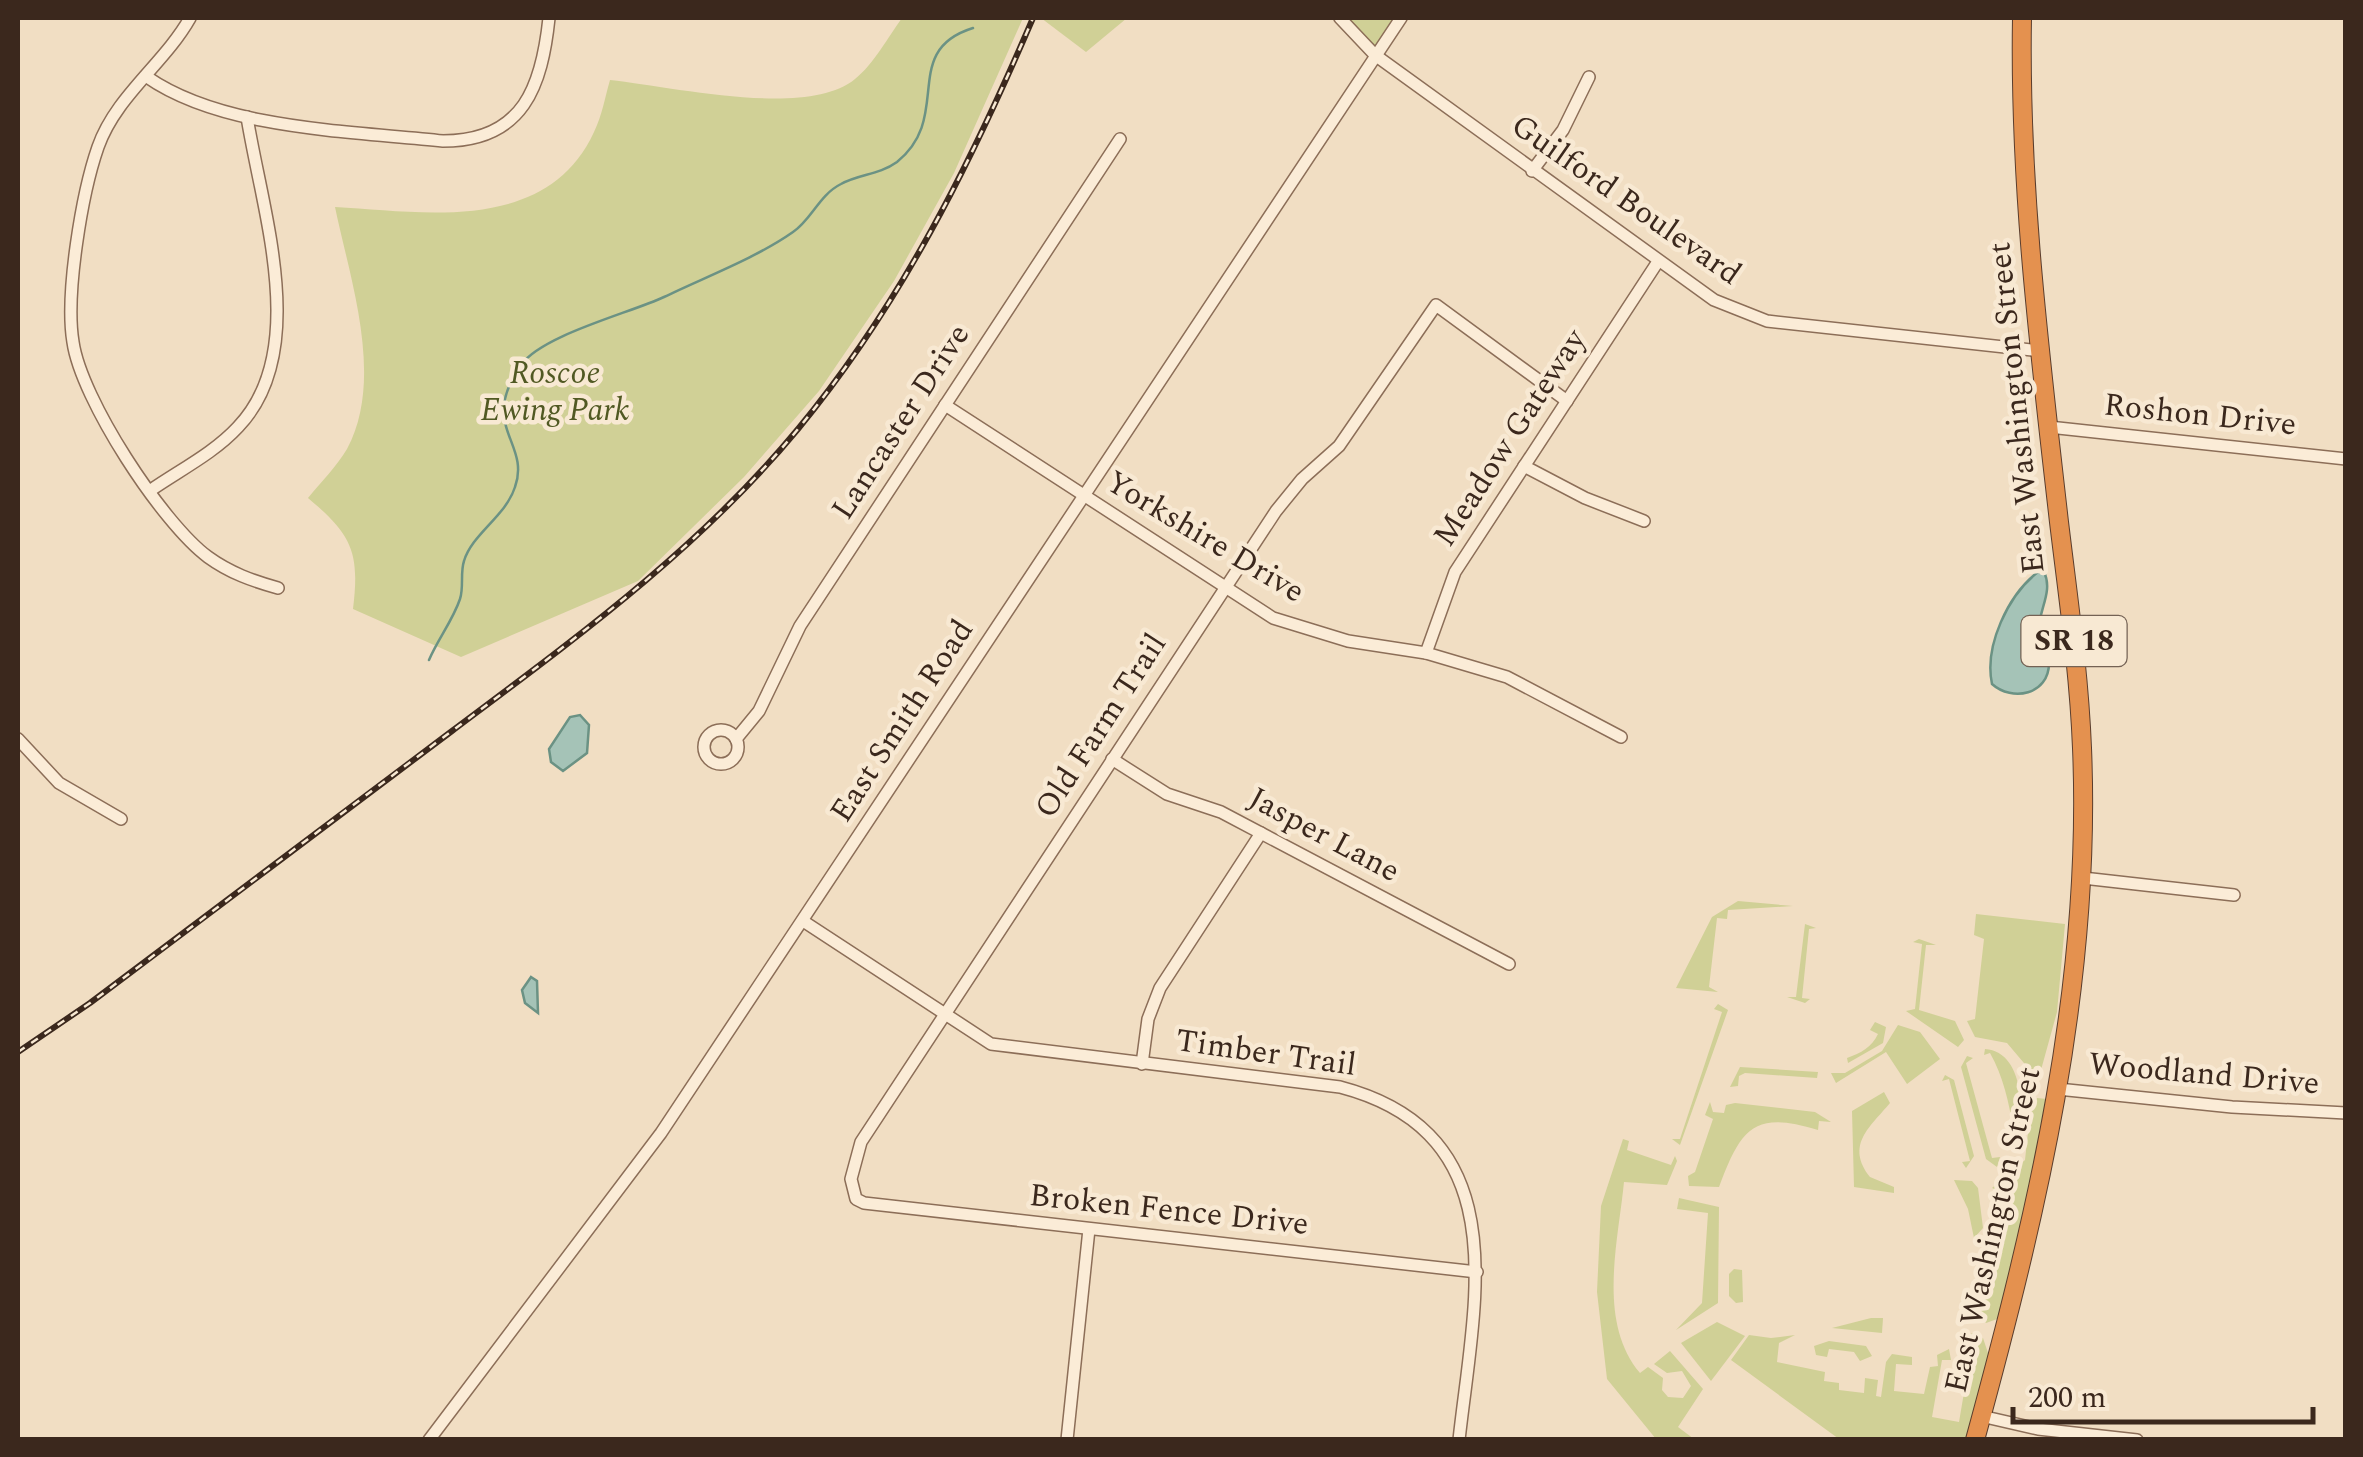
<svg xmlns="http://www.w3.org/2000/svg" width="2363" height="1457" font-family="Spectral,serif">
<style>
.green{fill:#d0d096}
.water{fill:#a5c3b7;stroke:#6b9284;stroke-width:2.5}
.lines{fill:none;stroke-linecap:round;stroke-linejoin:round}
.stream{stroke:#6b9284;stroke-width:2.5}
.minor-casing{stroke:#8c6e58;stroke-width:14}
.highway-casing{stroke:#5a3d2d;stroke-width:20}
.minor{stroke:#fbecd7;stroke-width:11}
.highway{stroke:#e4914f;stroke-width:18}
.rail-casing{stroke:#3b281d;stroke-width:6}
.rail{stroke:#f8e9d3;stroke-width:2.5;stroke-dasharray:8;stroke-linecap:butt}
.labels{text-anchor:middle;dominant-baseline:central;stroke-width:9;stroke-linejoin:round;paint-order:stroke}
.shield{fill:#f8e9d3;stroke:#746254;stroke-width:2.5}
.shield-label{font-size:30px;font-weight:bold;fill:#3b281d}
.street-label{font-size:32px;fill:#3b281d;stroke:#f8e9d3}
.park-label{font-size:32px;font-style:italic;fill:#515923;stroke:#f8e9d3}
</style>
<rect width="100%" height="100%" fill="#f1dec3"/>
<g class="green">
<path d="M902,18H1023L954,173L894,281L819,391L744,477L638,581L461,657L353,609C360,552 352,535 308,498C321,482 337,466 347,449C385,378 350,280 335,207C424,212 547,234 594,132C602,116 605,97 610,80C670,86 807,119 855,79C874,64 888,37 902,18Z"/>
<path d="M1041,18H1127L1086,52Z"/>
<path d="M1344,18H1397L1374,52Z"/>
<path d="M1738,901L1793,906L1728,910L1727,919L1717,918L1709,987L1718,992L1676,988L1712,917Z"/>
<path d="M1976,914L2065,924L2057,1012L2041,1070L2029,1069L2007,1043L1975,1037L1967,1021L1975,1019L1984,939L1974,935Z"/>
<path d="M1805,924L1816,928L1809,929L1802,998L1810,999L1805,1003L1787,997H1796Z"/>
<path d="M1919,939L1936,945H1926L1919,1010L1955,1021L1964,1040L1958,1047L1906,1011L1915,1009L1922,944L1913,942Z"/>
<path d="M1718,1004L1728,1010L1680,1145L1672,1139H1680L1722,1012L1714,1009Z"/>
<path d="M1875,1022L1886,1027L1883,1043L1848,1063L1847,1058C1861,1053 1872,1047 1878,1034L1870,1030Z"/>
<path d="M1898,1025L1920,1032L1940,1059L1907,1084L1886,1052L1836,1083L1831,1073H1845L1882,1051Z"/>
<path d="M1985,1049C2027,1052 2025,1122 2013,1151L2006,1130L2013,1128C2009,1102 2003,1076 1990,1053L1984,1055Z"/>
<path d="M1967,1056L1973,1058L1966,1063L1992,1158L2000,1157L1997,1167L1986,1159L1961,1067Z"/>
<path d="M1740,1067L1818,1072L1817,1078L1745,1073L1739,1076L1738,1086L1730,1087Z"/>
<path d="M1945,1075L1954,1080L1974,1156L1966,1168L1962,1162L1970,1161L1949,1079L1942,1081Z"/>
<path d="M1884,1092L1890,1103C1870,1127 1845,1145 1870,1177L1894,1187V1193L1854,1187L1852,1111Z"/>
<path d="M2037,1098L2047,1099L2049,1105L2000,1318L1986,1323L1976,1311L1991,1271L1996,1229H2004L2002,1192L1992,1188L2025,1160L2031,1105Z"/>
<path d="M1710,1102L1713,1112L1724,1113L1726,1105L1735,1103L1815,1112L1831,1122L1819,1121L1818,1130C1754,1110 1741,1128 1719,1187L1689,1186L1688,1176L1695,1172L1713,1119L1705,1115Z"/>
<path d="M1623,1139L1629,1141L1627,1150L1671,1165L1675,1156L1677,1161L1667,1185L1624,1182C1618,1243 1597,1322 1640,1373L1648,1367L1663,1378L1662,1390L1668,1397L1683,1398L1691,1386L1682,1371L1667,1373L1654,1364L1670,1351L1703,1389L1678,1427L1694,1439H1656L1607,1379L1597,1292L1601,1206Z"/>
<path d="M1954,1180L1972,1181L1978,1188L1983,1228L1974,1238L1968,1209Z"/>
<path d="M1679,1198L1719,1207L1718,1303L1676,1330L1702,1303L1708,1213L1677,1209Z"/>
<path d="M1734,1269L1742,1270L1743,1302L1736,1303L1729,1296V1274Z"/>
<path d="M1871,1318H1883L1882,1333L1832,1328Z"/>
<path d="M1717,1322L1745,1336L1711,1381L1681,1343Z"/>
<path d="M1972,1333L1983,1338L1989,1356L1966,1440L1839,1439L1731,1360L1749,1335L1771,1338L1795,1335L1779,1343L1777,1362L1825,1372L1824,1381L1839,1383V1390L1864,1393L1865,1378L1878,1380L1876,1396L1881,1397L1886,1362L1892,1354L1912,1357V1365L1896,1364L1894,1391L1924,1394L1930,1367L1938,1366L1937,1355L1949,1349L1951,1360H1942L1932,1417L1959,1422L1968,1369L1960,1367L1962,1345Z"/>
<path d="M1829,1341L1866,1346L1872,1356L1860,1361L1854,1352L1829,1349L1827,1357L1816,1355L1814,1346Z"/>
</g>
<g class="water">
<path d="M2038,572H2044C2054,592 2037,612 2039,633C2040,644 2049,652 2049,663C2049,695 2012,702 1992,684C1984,646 2008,595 2038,572Z"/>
<path d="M580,715L589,725L587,753L563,771L551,762L549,749L570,717Z"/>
<path d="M531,977L537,981L538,1013L525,1003L522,990Z"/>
</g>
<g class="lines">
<path class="stream" d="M429,660C438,639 453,620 460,599C464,587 460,573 464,561C472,534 506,516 515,487C531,442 478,427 521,365C542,335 630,313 664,297C705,277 756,258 793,232C812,219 819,195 841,184C859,174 879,175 897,162C954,116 899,51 973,28"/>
<g class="minor-casing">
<g id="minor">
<path d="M190,18C164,64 116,96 98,147C82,193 65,294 73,342C81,399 162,523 208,557C230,573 253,581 278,588"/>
<path d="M1340,18L1375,55L1714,300L1767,321L2041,351"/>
<path d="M147,77C223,130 352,131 443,141C524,141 542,85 549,18"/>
<path d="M1532,171L1563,130L1589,77"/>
<path d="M945,405L1273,618L1348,641L1426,653L1507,677L1621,737"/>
<path d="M2049,427L2346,459"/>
<path d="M1524,466L1585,498L1644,521"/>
<path d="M151,490C180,470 214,453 238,427C311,351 262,211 247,117"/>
<path d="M1426,653L1455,572L1657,263"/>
<circle cx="721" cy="747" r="17"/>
<path d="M18,739L59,783L121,819"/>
<path d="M736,739L759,711L800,626L1120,139"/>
<path d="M1112,759L1167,794L1221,812L1509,964"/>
<path d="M2083,878L2234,895"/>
<path d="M803,921L991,1044L1340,1087C1519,1134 1474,1302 1459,1440"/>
<path d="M1142,1064L1148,1019L1160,988L1261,833"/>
<path d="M2058,1089L2232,1107L2346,1113"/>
<path d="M1477,1272L864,1203L856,1199L851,1179L861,1142L1276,511L1302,479L1339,446L1436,305L1567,401"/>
<path d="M1981,1416L2038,1429L2137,1440"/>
<path d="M429,1440L661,1133L1401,18"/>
<path d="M1067,1440L1089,1229"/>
</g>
</g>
<g class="highway-casing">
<path id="highway" d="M1975,1440C2037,1213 2092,985 2082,748C2079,672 2068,597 2059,522C2040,354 2019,187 2022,18"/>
</g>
<use href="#minor" class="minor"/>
<use href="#highway" class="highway"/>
<g class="rail-casing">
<path id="rail" d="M18,1052L90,1003C211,913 331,821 452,731C576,638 699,549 798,429C901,304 970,165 1033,18"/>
</g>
<use href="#rail" class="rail"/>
</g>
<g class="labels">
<rect class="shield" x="2021.5" y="616" width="105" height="50" rx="8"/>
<g class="shield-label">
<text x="2074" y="641">SR 18</text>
</g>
<g class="street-label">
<text transform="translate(1626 200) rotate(35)">Guilford Boulevard</text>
<text transform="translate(2017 408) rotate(-96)">East Washington Street</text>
<text transform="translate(2200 415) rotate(6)">Roshon Drive</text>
<text transform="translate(901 422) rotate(-57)">Lancaster Drive</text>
<text transform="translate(1510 438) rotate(-57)">Meadow Gateway</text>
<text transform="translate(1205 537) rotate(31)">Yorkshire Drive</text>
<text transform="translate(902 721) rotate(-57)">East Smith Road</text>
<text transform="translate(1101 726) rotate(-57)">Old Farm Trail</text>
<text transform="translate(1324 835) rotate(28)">Jasper Lane</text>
<text transform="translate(1266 1053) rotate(8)">Timber Trail</text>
<text transform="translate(2204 1074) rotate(5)">Woodland Drive</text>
<text transform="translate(1169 1210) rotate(6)">Broken Fence Drive</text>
<text transform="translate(1993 1230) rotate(-77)">East Washington Street</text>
</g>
<g class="park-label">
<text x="555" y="373">Roscoe<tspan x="555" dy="37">Ewing Park</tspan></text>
</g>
</g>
<rect width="2363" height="1457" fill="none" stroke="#3b281d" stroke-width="40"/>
<path d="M2013 1407v15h300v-15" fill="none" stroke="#3b281d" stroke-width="5"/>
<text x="2028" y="1407" font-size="30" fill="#3b281d" stroke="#f8e9d3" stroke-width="8" paint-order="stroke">200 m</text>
</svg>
